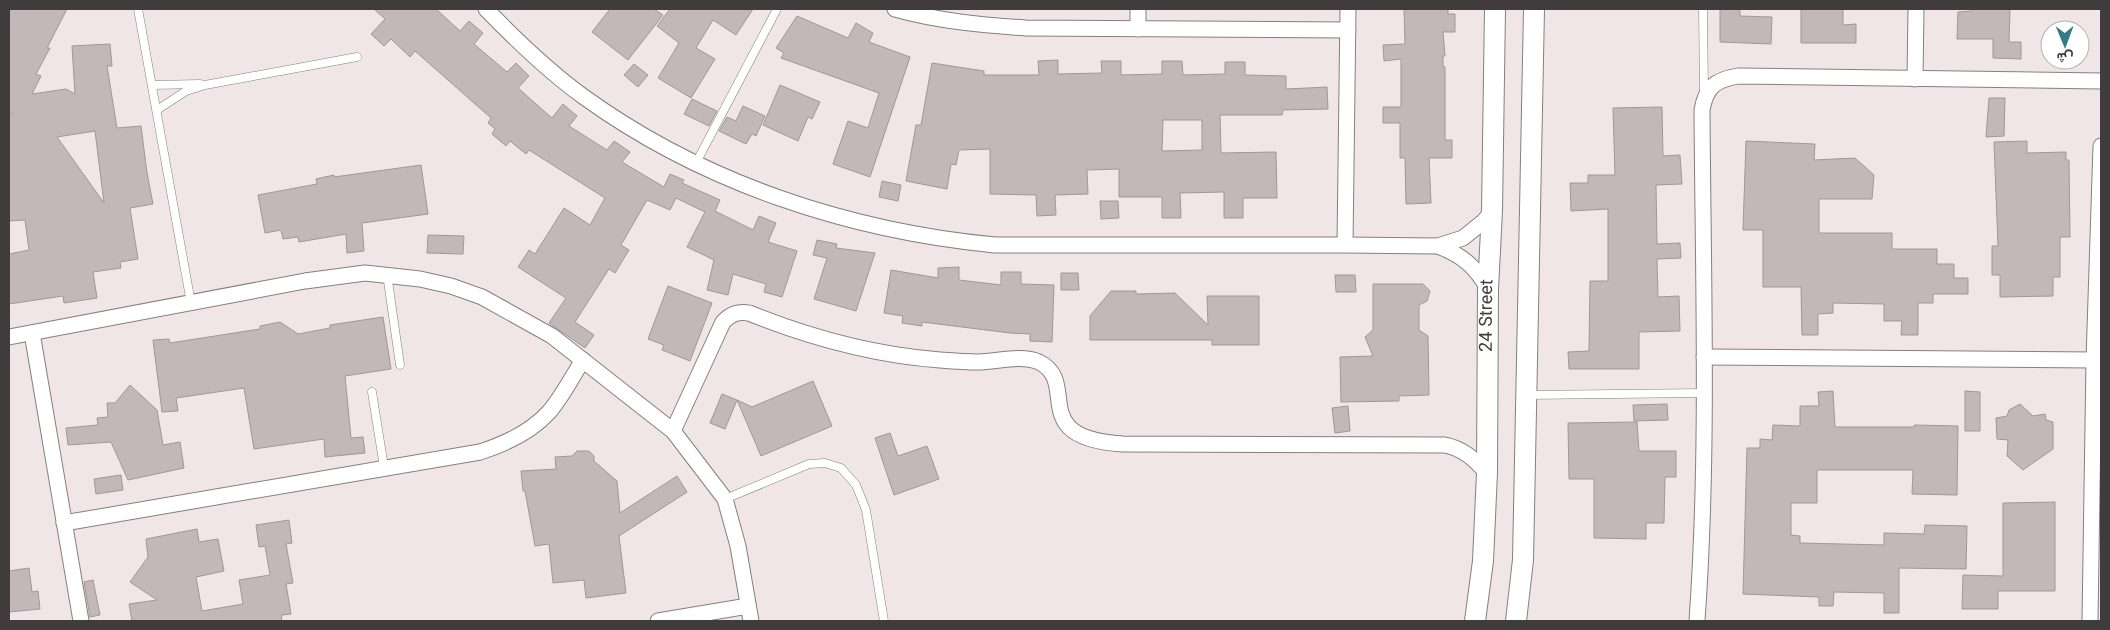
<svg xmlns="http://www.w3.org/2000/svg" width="2110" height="630" font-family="Georgia,Vazirmatn,serif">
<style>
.building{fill:#c2b8b9;stroke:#a09797;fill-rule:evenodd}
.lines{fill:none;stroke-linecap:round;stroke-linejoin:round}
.service-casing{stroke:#877e7f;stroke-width:9}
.minor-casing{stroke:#877e7f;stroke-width:17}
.tertiary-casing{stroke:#877e7f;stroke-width:22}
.path{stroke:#b9b0b1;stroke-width:3;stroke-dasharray:5 2.5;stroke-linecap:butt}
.service{stroke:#fff;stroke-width:8}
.minor{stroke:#fff;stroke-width:15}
.tertiary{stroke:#fff;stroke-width:20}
.labels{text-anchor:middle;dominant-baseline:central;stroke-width:4;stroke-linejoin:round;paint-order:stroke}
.street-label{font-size:18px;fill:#403b3c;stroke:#fff}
</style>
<rect width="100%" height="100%" fill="#f1e6e7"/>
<g class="building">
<path d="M9,9H67L47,48H50L36,74L41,76L32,94L66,89L75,94L72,46L110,44L112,66H107L117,128L141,126L147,173L153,204L130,208L138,259L120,262L121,268L93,272L97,298L64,303L63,296L9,304V254L29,250L25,220L9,221ZM95,131L104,203L57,137Z"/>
<path d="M374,9H436L460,31L469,21L483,33L474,44L507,72L516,63L529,76L518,88L552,118L563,104L577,116L569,126L607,150L614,141L630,152L622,162L664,187L670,174L684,180L682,183L720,200L715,211L753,230L759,216L776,223L768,242L797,251L782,297L764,292L766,284L733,274L728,295L707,290L714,260L687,247L705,212L676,198L670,210L647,200L621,245L629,250L615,273L609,269L575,322L594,335L585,348L549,323L566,298L518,267L529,250L535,254L564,208L590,225L605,198L529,150L526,154L510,141L506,146L492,134L495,129L488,123L491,118L415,51L410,57L391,39L384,46L371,34L385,19Z"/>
<path d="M610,9H654L663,15L628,60L592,32Z"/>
<path d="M670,9H753L736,35L713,20L696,48L715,59L691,98L658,78L679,43L657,26Z"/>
<path d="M1404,9H1448V14H1455V32H1443L1445,56H1443V66L1445,67V140H1452V158H1429L1431,203L1406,204L1405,158H1400V123H1383V107H1401V59L1384,61L1383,45L1405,44Z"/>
<path d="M1720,9H1740V16L1772,17L1771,44L1720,42Z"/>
<path d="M1801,9H1843V25L1856,24V43H1801Z"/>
<path d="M1971,9H2010L2009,42H2021V59L1993,58V39H1957L1958,12L1971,11Z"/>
<path d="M797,16L848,38L856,23L873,33L869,42L910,57L870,177L833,164L848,121L868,128L879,93L781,58L784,53L776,48Z"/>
<path d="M1058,60V74L1102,73L1101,61H1121V75L1162,74V61H1182L1183,75L1225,74V62H1245V75L1286,76V89L1327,87L1328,109L1283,110L1282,115H1220L1221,153L1276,152L1277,198H1243V218H1224V192L1180,193L1181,218H1162V197H1119V169L1087,170L1088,194L1055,195L1056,215L1037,216L1036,195L990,194V149L959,150L956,165L951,164L947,189L906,181L916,125H921L932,63L984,71V75H1039L1038,61ZM1163,120H1202V150L1162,151Z"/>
<path d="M634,64L648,75L638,87L624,75Z"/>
<path d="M780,85L820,102L812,119L808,117L798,141L763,125Z"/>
<path d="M1989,98H2005L2004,136L1986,137Z"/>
<path d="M692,99L717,111L709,126L684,114Z"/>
<path d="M743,106L765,116L756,136L752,134L746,144L719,131L727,117L736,121Z"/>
<path d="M1662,107L1663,156L1680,155L1682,184L1656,185L1657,244L1680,243L1681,258L1657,259L1658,297L1679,296L1680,331L1639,332V369H1569L1568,352L1589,351L1590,281H1608V209L1571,211L1570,183H1588V175H1615L1613,108Z"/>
<path d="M1746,141L1815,144L1814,160L1855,158L1874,175L1872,199H1819V233H1892V249H1937V264H1954V278H1968V294H1933V303H1918V335H1901L1902,321H1884V304L1833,303V313L1818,314V335H1802L1801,287H1763V230H1743Z"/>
<path d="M2027,141V153L2066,152V160H2069L2070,237H2060V277H2053V296L2000,297V275H1992V246H1998L1994,142Z"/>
<path d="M421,165L428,214L362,223L364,251L347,253L346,234L299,242L298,237L283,239L281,230L265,233L258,195L317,184L316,179L334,175V177Z"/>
<path d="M882,181L901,185L898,201L879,197Z"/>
<path d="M1100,201H1118L1119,218L1101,219Z"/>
<path d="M428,235L464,236L463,254L427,253Z"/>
<path d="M817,240L837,244L836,248L875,253L856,311L814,299L827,258L813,255Z"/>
<path d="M959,267V280L1001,285V272H1021V284L1054,285L1052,342L1030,341V334L1010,333L922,322V326L902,323L903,316L884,313L891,270L938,278V268Z"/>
<path d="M1061,273H1078L1079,290H1061Z"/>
<path d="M1335,275H1355L1356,292H1336Z"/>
<path d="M1373,284H1423L1430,291L1427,301L1419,305V330L1428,336L1429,395L1399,396V401L1341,402L1340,357L1373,356L1365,337L1373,330Z"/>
<path d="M668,286L712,303L690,361L662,350L664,345L648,339Z"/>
<path d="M1111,291H1136V294L1175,293L1208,325L1207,296H1259V345H1212V340H1090V316Z"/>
<path d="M383,317L391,369L345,376L351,438L363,437L365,453L325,457L324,439L254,449L244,388L176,398L178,411L162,412L153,340L169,339L170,343L260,329V326L280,322L298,334L330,328V325Z"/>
<path d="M813,381L832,426L761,456L737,400L752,407Z"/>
<path d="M130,385L157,410L163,445L180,442L184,468L128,480L111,442L68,445L66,428L98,425L97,418L108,417L107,403H115Z"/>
<path d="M1833,391L1835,427H1914V425L1958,426L1957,495L1912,494L1913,470H1817V503H1791V535L1800,536V543L1884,545V533L1924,534L1925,525L1967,526L1966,569L1899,568V613H1884V593L1834,592L1833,606H1819V597L1743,594L1747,448H1760V439L1772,440L1773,425L1800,426V406H1819L1818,392Z"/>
<path d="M1965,391L1980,392V431H1965Z"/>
<path d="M722,394L737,400L725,429L710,423Z"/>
<path d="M1667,404L1668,420L1634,421L1633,405Z"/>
<path d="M2020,404L2033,416L2045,414L2046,420L2053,422V449L2023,470L2007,456L2008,440L1997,439L1996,418L2007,416L2009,410Z"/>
<path d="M1348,406L1350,431L1335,433L1332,408Z"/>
<path d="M1637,422L1639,451H1676V477H1665L1664,523H1646V539L1594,538V479H1569L1568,423Z"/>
<path d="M890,433L898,456L927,446L939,479L894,495L875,438Z"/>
<path d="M577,451H589L594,456V461L617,481L620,513L677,476L687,492L619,536L626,593L586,598L584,580L553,583L549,544L535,546L525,491H523L521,471L556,469L555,457L572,456Z"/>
<path d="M121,475L123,490L96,494L94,479Z"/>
<path d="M2055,502V591H1998V609H1962L1963,575L2003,576V503Z"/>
<path d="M289,520L292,543L286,544L293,583L286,584L291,614L282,615L281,621H132L129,604L157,600L130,582L148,557L146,539L197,529L199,542L218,539L224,571L196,577L202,611L243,604L239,580L270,575L265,546L259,547L256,525Z"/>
<path d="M29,568L32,592L38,591L40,609L9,612V571Z"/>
<path d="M93,580L100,615L90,617L84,582Z"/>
</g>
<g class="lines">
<g class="service-casing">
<g id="service">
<path d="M138,9L191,303"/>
<path d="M1703,9L1704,94"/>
<path d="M152,85L200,84"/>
<path d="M157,110L186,91L205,85L357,57"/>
<path d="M696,163L777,9"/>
<path d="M387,274L400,365"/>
<path d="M372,392L384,467"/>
<path d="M1526,395L1704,393"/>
<path d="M725,499L809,464L825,463L841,468L856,485L866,510L884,621"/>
</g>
</g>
<g class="minor-casing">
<g id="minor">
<path d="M486,9C516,40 548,71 584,97C703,183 849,231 995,245H1345L1438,246L1463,238L1484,221L1492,211"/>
<path d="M895,9C938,21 981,25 1026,28L1348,30"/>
<path d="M1138,9V29"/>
<path d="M1915,79L1916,9"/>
<path d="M1345,245L1348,9"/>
<path d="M1438,246C1462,255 1476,267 1488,289"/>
<path d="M32,333L81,621"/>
<path d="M9,337L305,281L365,273L420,279L451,286L482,297L552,336L673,431L725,499L738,546L751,621"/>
<path d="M1704,357L2094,360"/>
<path d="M673,431L723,322C731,314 738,311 749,313C811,338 874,355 940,360C953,361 966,362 978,362C997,362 1021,354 1039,362C1081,383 1025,438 1123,444L1445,445C1464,449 1474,459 1487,473"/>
<path d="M64,523L480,452C505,444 531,432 549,412C562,397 572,377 583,360"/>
<path d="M658,621L748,606"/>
<path d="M1697,621C1709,451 1703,280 1702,110C1706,87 1715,80 1738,76L2101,81"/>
<path d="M2090,621L2094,360L2101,146"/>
</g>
</g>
<g class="tertiary-casing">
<g id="tertiary">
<path id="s1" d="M1475,621L1483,561L1487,473L1488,289L1492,211L1495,9"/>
<path d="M1516,621L1523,560L1534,9"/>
</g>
</g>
<path class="path" d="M9,112L14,115"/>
<use href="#service" class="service"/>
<use href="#minor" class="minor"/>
<use href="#tertiary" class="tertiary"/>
</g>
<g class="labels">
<g class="street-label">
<text stroke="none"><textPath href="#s1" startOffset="306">24 Street</textPath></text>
</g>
</g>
<rect width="2110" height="630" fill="none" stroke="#403b3c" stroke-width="20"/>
<g transform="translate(2065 45) rotate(179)"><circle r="24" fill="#ffffff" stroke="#b3b1b1"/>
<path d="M0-4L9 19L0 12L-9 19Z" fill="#347b86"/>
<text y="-8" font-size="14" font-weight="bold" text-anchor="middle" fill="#403b3c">ش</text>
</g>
</svg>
